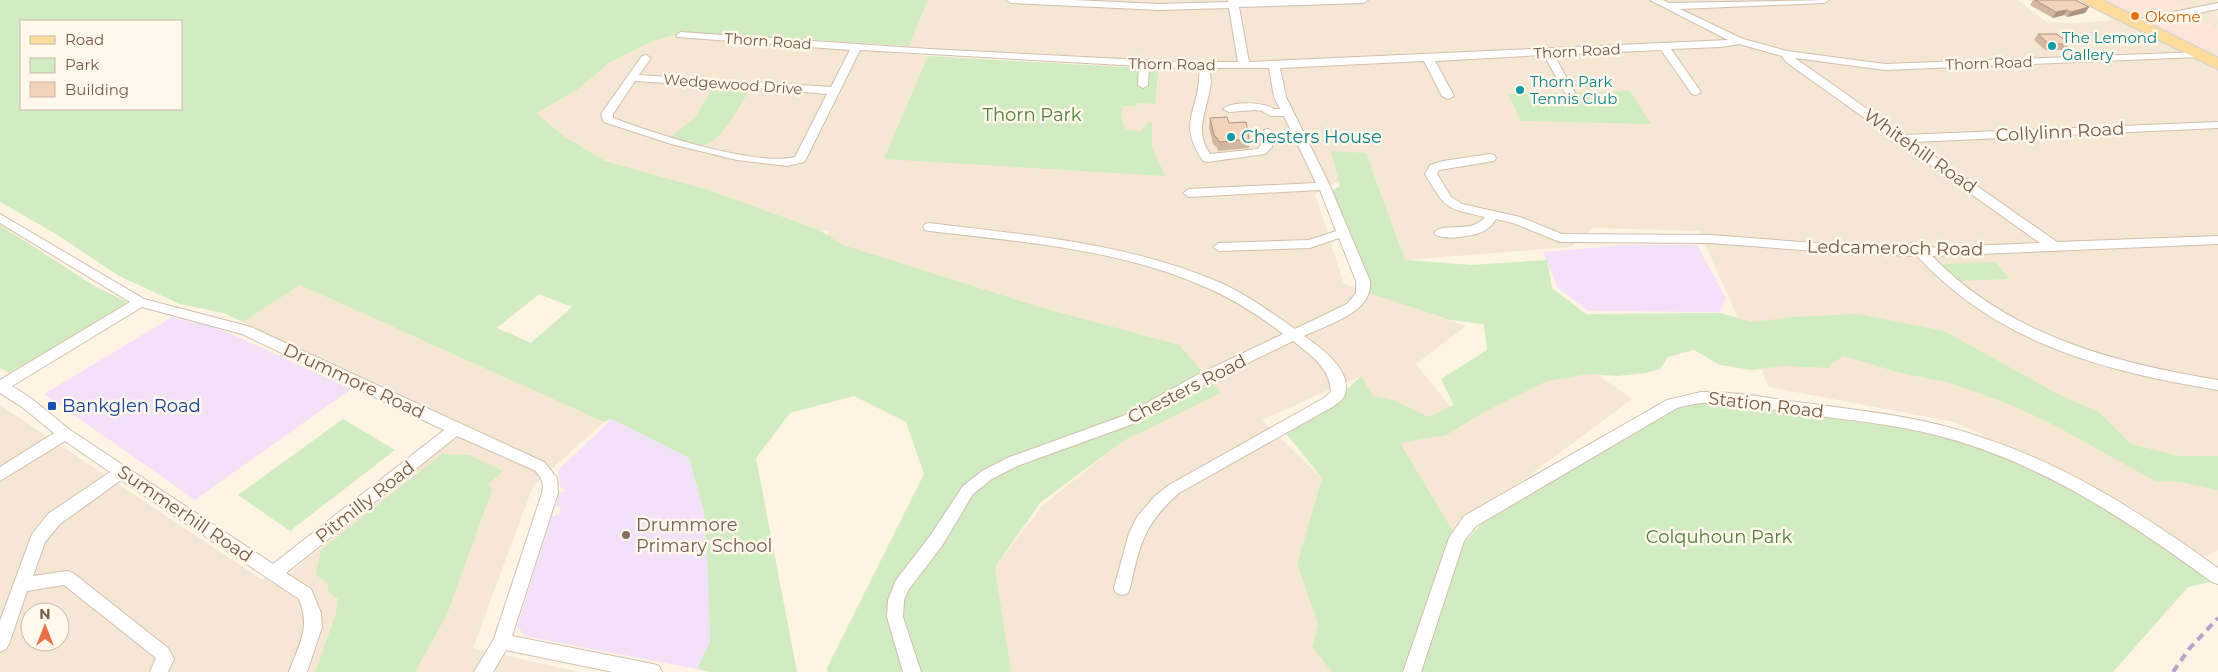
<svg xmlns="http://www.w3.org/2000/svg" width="2218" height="672" font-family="Montserrat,sans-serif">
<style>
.residential{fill:#f5e7d3;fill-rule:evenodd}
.commercial{fill:#fee5d8}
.education{fill:#f1e1f9}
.green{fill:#d1ebc2;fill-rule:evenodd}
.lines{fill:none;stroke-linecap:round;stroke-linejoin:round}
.street-casing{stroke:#d1bfad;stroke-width:2}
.primary-casing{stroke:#dcd4d0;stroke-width:3}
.street{fill:#fff;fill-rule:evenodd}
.primary{fill:#fddc9b;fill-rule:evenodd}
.rail{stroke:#b8a2c7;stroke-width:4;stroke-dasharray:8 5.5;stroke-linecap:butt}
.wall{fill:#d1b6a1}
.shaded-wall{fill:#aa9483}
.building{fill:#f3d4bb;stroke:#aa9483}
.food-dot{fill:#e8710a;stroke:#fff8eb;stroke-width:2}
.culture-dot{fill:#0f9aa8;stroke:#fff8eb;stroke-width:2}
.transit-dot{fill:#1a4fb4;stroke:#fff8eb;stroke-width:2}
.education-dot{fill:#8d6e63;stroke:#fff8eb;stroke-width:2}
.labels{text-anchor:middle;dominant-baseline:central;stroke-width:5;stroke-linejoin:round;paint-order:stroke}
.far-food-label{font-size:15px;fill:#c56008;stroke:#fff8eb;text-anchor:start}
.far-culture-label{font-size:15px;fill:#0d838f;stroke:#fff8eb;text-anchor:start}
.far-street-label{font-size:15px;fill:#775b49;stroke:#fff8eb}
.park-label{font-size:18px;fill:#507d41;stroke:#fff8eb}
.street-label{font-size:18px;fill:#775b49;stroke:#fff8eb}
.culture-label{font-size:18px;fill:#0d838f;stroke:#fff8eb;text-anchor:start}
.transit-label{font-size:18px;fill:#164399;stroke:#fff8eb;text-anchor:start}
.education-label{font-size:18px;fill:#785e54;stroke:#fff8eb;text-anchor:start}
</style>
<rect width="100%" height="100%" fill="#fdf4e4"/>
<g class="residential">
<path d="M928,0H2018L2047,22L2076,23L2114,20L2076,0H2101L2188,7L2174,0H2217L2218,31L2208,24L2199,50L2218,48V550L2204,558L2132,508L2077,477L1954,422L1769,387L1699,231L1593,228L1571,247L1405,260L1366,153L1339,181L1315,194L1344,284L1466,326L1416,364L1458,416L1582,364L1632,399L1441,541L1360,376L1262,420L1322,478L1297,564L1318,624L1312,647L1332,672H1011L995,567L1042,506L1124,440L1220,393L816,257L829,231L819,230L709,190L605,161L564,136L535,113L577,90L609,63L653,41L686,32L901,46L900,53L928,56L885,159L1155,155L1152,147V122H1148L1140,132H1135L1124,127L1121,116L1123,106H1137V103L1155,104L1160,65L908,48Z"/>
<path d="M300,285L604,422L533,486L473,648L579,672H0V405L261,579L290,573L466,427L243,322ZM30,612H60V642H30Z"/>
</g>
<g class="commercial">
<path d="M2101,0H2174L2188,7L2137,18Z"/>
<path d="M2194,17L2218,31V48L2199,50L2152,25Z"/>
</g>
<g class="education">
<path d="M1628,245H1697L1726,298L1720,312L1588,311L1558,288L1543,252Z"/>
<path d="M172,317L213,327L236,336L351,389L195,500L44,394Z"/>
<path d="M612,419L689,458L704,512L708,575L710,642L697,669L525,636L517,626L552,516L559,514L561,506H555L560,493L566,490L560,487L558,470Z"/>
</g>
<g class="green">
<path d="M0,0H928L909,46L686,32L653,41L609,63L577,90L536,113L564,136L605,161L709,190L819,230L843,245L1039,307L1179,345L1221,393L1125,440L1041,502L995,567L1011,672H828L827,668L924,474L906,422L854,396L790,413L756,458L797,672H711L697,669L710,642L708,575L704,512L689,458L612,419L604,422L300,285L243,322L223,313L180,304L119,276L56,234L0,202ZM21,21H181V109H21ZM539,294L572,307L531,343L497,328Z"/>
<path d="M928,56L1159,69L1155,104L1137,103V106H1123L1121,116L1124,127L1127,129L1140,132L1148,122H1152V147L1165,176L884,159Z"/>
<path d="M717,88L748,92C741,104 719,145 703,145C693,145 682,140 672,138L673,135L695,118L712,89Z"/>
<path d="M1630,91L1651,124L1521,121L1508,94Z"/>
<path d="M1331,151L1366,153L1405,260L1471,265L1547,260L1552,288L1586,314L1721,313L1751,322L1794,317L1857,314L1944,331L2056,393L2100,413L2131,444L2178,456H2218V490L2181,482L2155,481L2058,427L2014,406L1951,383L1901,373L1844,356L1832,363L1829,368L1784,366L1752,370L1720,365L1694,350L1668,357L1660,369L1646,373L1617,376L1589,374L1547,381L1484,412L1446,435L1400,443L1457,538L1463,544L1483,522L1539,485L1680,404L1707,401L1902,428L1963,442L2043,472L2089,497L2215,581L2188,587L2113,672H1332L1312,647L1318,624L1297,564L1322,478L1284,431L1338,398L1361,376L1373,396L1393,400L1429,417L1454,405L1441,379L1487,350L1484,324L1450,320L1366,292L1327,194L1340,186Z"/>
<path d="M0,225L96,287L127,302L119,309L9,373L0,368Z"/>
<path d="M1995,262L2010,279L1956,281L1942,264Z"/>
<path d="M343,419L395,450L290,531L238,495Z"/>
<path d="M442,454L469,455L503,471L488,484L492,490L447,614L415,672H315L336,614L338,599L327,591L329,584L316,575L321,550Z"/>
</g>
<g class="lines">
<g class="street-casing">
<g id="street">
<path d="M1006,0H1074L1159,4L1228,2V0H1368L1363,3L1239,7L1249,62L1728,40L1650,0H1663L1669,3L1829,0L1824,3L1680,9L1743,39L1787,51L1885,64L2201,52L2202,54L2197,57L1885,70L1795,58L1904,135L2218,122V128L1914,142L2057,242L2218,236V244L1932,256C2008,335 2113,363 2218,380V390C2103,371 1999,344 1917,256L1841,253L1710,243L1560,242L1513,223L1496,219C1493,224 1489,228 1484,231C1475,236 1441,242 1434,233C1443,221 1470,235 1485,217C1445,208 1446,209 1425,174L1430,165L1443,161L1490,154L1494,155L1496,158L1494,161L1439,170L1437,174L1451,197L1462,204L1520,217L1562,234L1710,235L1841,245L1921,248L2040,243L1786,62L1782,56L1739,44L1721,47L1671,49L1701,92L1696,95L1692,94L1661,50L1554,55L1575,93L1570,96L1565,93L1544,55L1435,61L1454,96L1448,99L1442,96L1424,61L1280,68L1286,97L1330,186L1370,281C1373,313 1328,324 1304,336C1321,348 1352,370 1345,394C1344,399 1338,403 1334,406L1179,493C1144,524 1140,544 1130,588L1128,593L1122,595L1116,593L1114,588L1129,533L1137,517L1155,496L1169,485L1324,398L1331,392C1330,368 1311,355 1293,341L1207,383L1133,424L1017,466L992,479L973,494L942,546L909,589L904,600L903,617L921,672H903L887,617L888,600L896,580L930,536L963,486L982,471L1007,458L1123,416L1197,375L1283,334C1261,317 1238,302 1212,290C1124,249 1024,242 929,231L925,230L923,227L925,224L929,223C1027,235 1129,243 1221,283C1247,295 1271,312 1295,329L1347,304L1356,293V281L1339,238L1310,248L1219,251L1213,247L1219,243L1309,240L1336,231L1320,190L1189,197L1183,193L1189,189L1316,183L1284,116H1271L1262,111L1256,110L1229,112L1223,109C1232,101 1265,102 1274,109H1280L1274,97L1269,68H1209C1210,75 1212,82 1210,88C1206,113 1194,131 1210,154L1258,149L1260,146L1264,130L1268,129L1274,132L1272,147L1265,154L1207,162L1203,161C1175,120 1202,109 1199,68L1149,67L1148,85L1143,88L1138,85L1139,66L860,50L806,159L804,162L787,166L737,160L671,144L604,122L601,114L642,56L646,55L651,58L639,75L714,80L729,83L756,82L831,87L850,50L677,37L676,35L681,32L930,49L1181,62H1238L1229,8L1159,10L1011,3ZM635,81L713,86L729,90L756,88L827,94L795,157C756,167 653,133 613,118V114Z"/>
<path d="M2218,3V9L2134,26L2129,23L2134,20Z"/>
<path d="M0,214L144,299L251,327L544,462L557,478L558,493L512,636L653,664L659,666L662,672H613L506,650L493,672H474L494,639L542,493C544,483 542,477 534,470L457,436L286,573L311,589L321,613L322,627L307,672H289C299,644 311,628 299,599L121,480L60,524L45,542L33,576L67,571L73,573L168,648L174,659L168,672H150L156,658L64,585L27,591L9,644L6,649L0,652V621L32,534L48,514L110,472L65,441L0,481V467L54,433L22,407L0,393V380L130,302L0,223ZM142,307L242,334L444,430L273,564L70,430L32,399L12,386Z"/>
<path d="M1701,392C1739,391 1776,400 1813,404C1857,410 1901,415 1944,426C2050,454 2130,505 2218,568V584L2212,582C2128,521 2044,464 1943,437C1896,424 1846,420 1797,413C1758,408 1716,395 1677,408L1476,526L1464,541L1421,672H1403L1449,538L1464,516L1667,400Z"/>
</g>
</g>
<g class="primary-casing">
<path id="primary" d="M2082,0H2102L2218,58V69L2085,3Z"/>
</g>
<use href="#street" class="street"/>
<use href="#primary" class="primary"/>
<path class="rail" d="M2173,672L2189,649L2218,618"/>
</g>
<g class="wall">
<path d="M2033,0H2075L2089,7L2085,13L2067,17L2064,15L2053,18L2030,5Z"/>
<path d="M2038,34L2069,44L2065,50H2045L2034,40Z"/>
<path d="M1210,118L1229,123L1249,139V148L1218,151L1217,147L1213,144L1209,127Z"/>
</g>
<g class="shaded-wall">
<path d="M2089,7L2085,13L2067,17L2071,12Z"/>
<path d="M2067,10L2064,15L2053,18L2056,12Z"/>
</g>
<g class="building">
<path d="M2035,0H2075L2089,7L2071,12L2067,10L2056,12Z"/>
<path d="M2038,34H2057L2069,44H2049Z"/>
<path d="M1227,117L1229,123L1246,122L1249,139L1219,142L1217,138L1214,135L1210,118Z"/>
</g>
<circle class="food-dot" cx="2135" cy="16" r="5"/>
<g class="culture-dot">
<circle cx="2052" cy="46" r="5"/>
<circle cx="1520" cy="90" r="5"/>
<circle cx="1231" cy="137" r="5"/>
</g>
<rect class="transit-dot" x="47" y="401" width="10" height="10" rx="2.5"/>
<circle class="education-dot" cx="626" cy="535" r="5"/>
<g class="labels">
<g class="far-food-label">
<text x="2145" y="16">Okome</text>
</g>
<g class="far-culture-label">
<text x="2062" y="37">The Lemond<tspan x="2062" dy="17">Gallery</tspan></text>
<text x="1530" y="81">Thorn Park<tspan x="1530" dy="17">Tennis Club</tspan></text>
</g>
<g class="far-street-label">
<text transform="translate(768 41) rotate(4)">Thorn Road</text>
<text transform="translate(1577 51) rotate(-3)">Thorn Road</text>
<text transform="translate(1989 63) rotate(-2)">Thorn Road</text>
<text transform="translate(1172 64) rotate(1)">Thorn Road</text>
<text transform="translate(733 84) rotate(4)">Wedgewood Drive</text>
</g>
<g class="park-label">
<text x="1032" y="115">Thorn Park</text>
<text x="1719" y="537">Colquhoun Park</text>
</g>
<g class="street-label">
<text transform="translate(2060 132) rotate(-3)">Collylinn Road</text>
<text transform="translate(1920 151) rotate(35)">Whitehill Road</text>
<text transform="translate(1895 248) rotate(1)">Ledcameroch Road</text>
<text transform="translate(354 381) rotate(25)">Drummore Road</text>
<text transform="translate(1187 389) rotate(-27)">Chesters Road</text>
<text transform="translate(1766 405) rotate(7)">Station Road</text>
<text transform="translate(365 502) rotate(-38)">Pitmilly Road</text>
<text transform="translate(185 514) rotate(34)">Summerhill Road</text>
</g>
<g class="culture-label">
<text x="1241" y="137">Chesters House</text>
</g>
<g class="transit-label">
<text x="62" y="406">Bankglen Road</text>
</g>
<g class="education-label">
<text x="636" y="525">Drummore<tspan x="636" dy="21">Primary School</tspan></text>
</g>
</g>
<rect x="20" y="20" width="162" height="90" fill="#fff8eb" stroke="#c9b9aa"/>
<rect x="30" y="36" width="25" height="8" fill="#fddc9b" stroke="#c9b9aa"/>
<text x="65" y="45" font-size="15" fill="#775b49">Road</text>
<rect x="30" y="58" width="25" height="15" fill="#d1ebc2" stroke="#c9b9aa"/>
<text x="65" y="70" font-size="15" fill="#775b49">Park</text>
<rect x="30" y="82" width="25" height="15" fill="#f3d4bb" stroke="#c9b9aa"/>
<text x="65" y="95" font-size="15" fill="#775b49">Building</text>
<g transform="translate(45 627)"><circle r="24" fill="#fff8eb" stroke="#c9b9aa"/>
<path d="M0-4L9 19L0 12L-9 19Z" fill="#ea7146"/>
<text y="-8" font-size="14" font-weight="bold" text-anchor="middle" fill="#775b49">N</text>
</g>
</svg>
